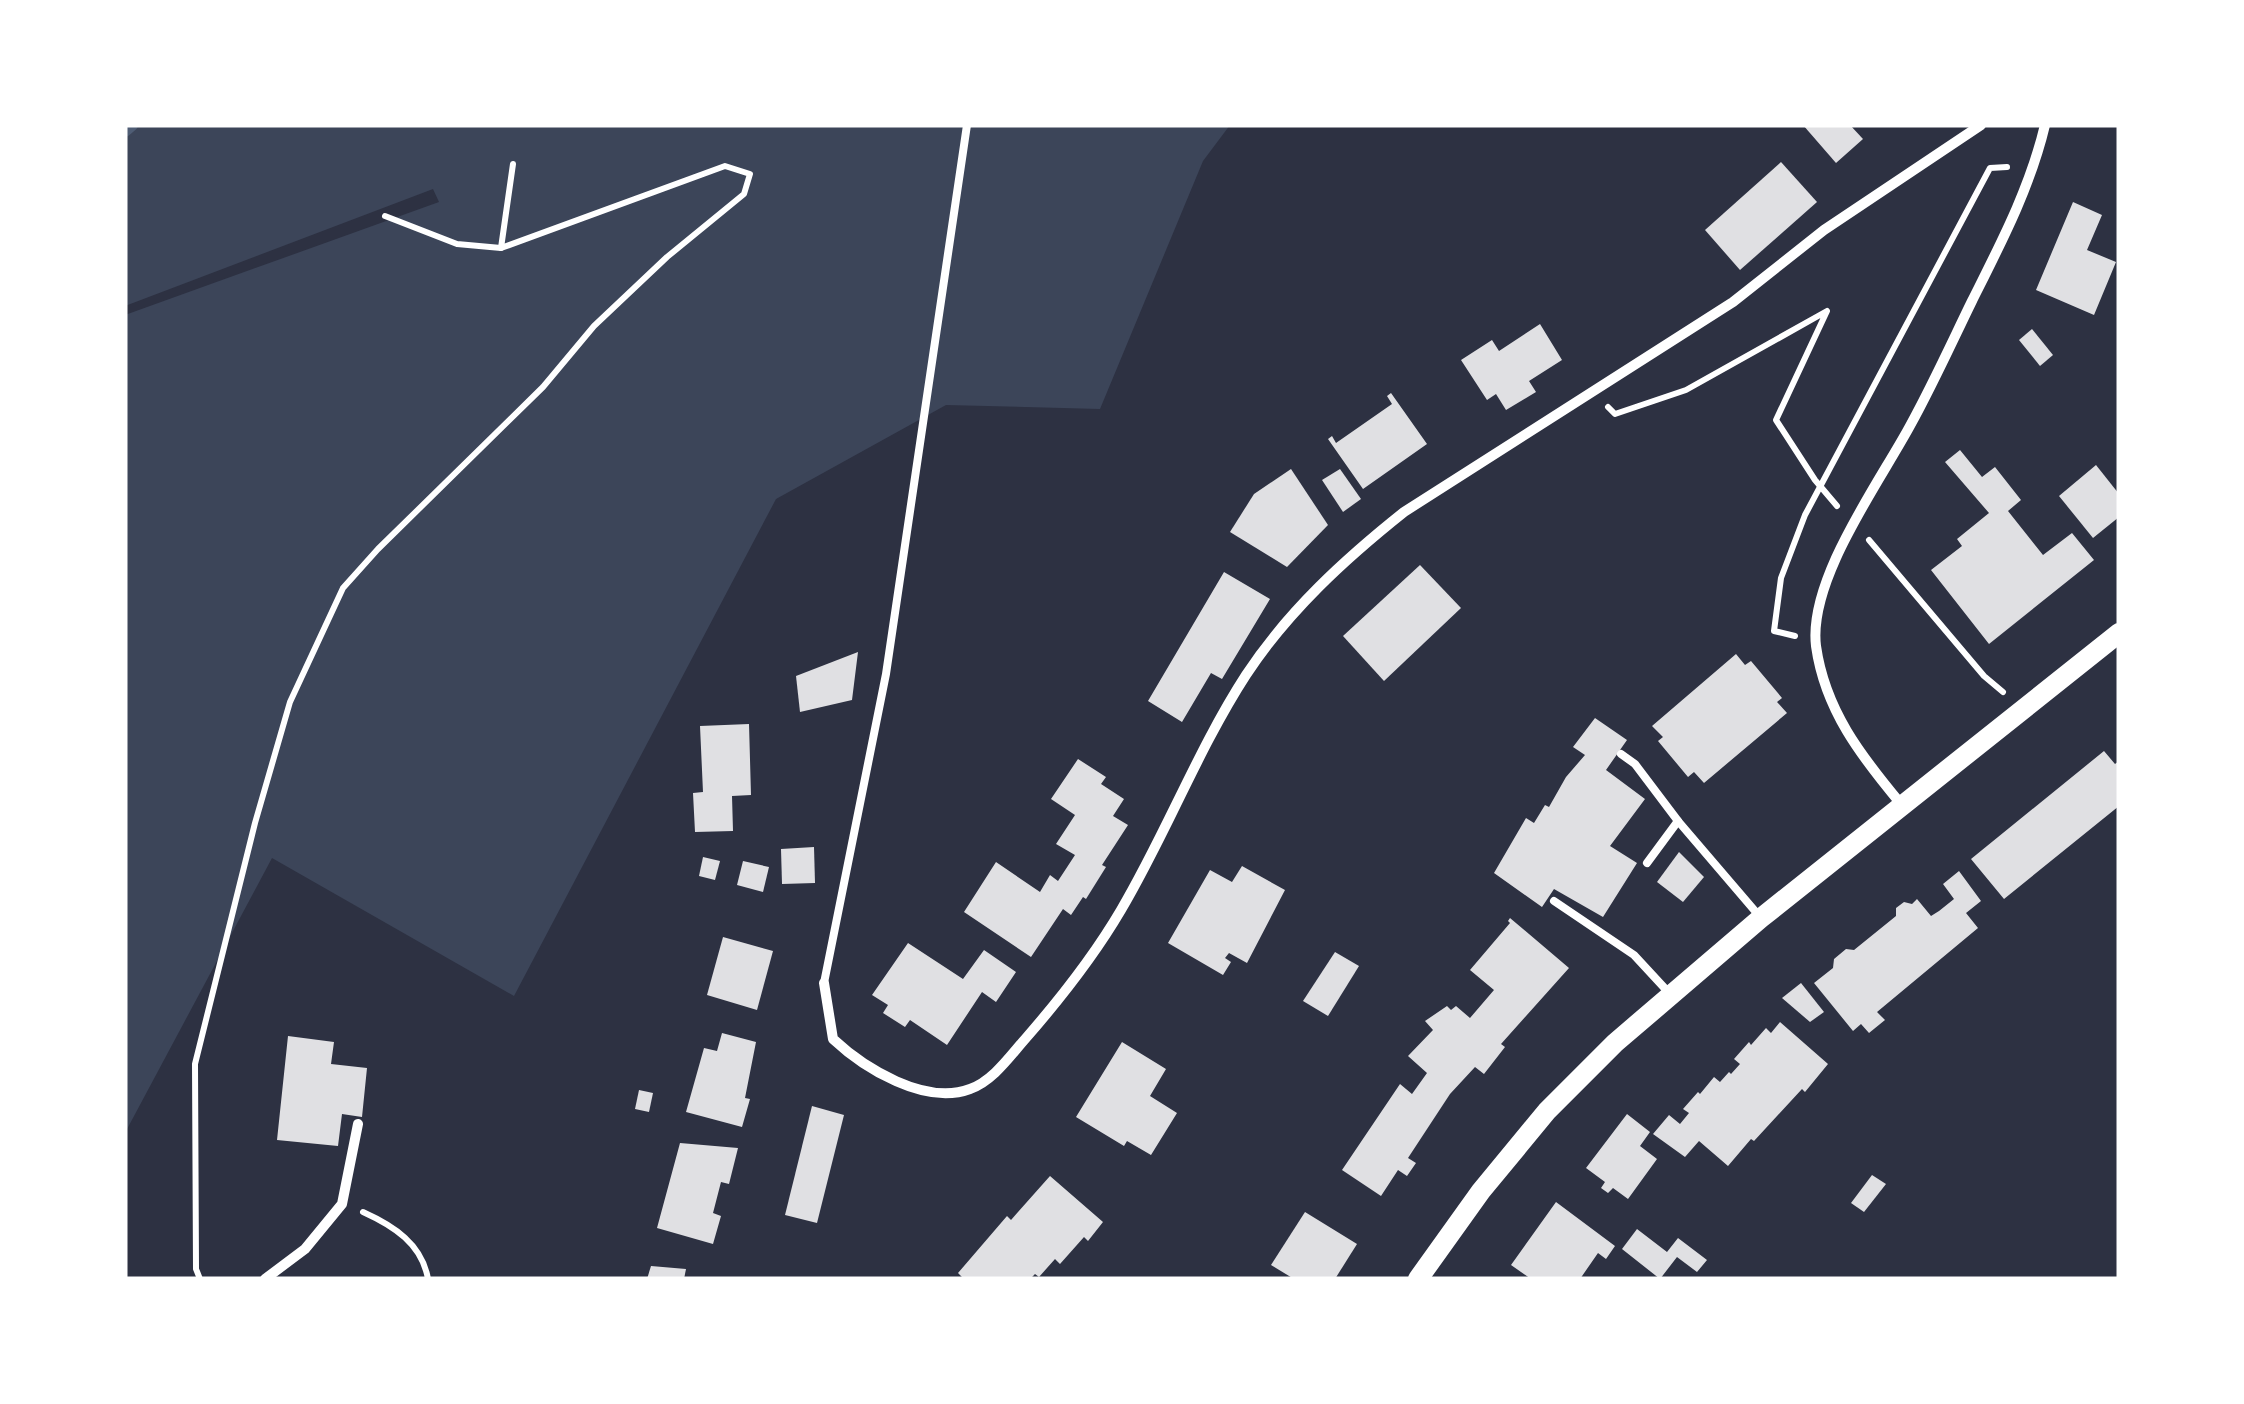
<svg xmlns="http://www.w3.org/2000/svg" width="2244" height="1404" font-family="'Asap Condensed',sans-serif">
<style>
.green{fill:#3c4559}
.lines{fill:none;stroke-linecap:round;stroke-linejoin:round}
.stream{stroke:#4f5d75;stroke-width:12}
.building{fill:#e0e0e3}
.path{stroke:#fff;stroke-width:6}
.service{stroke:#fff;stroke-width:8}
.minor{stroke:#fff;stroke-width:10}
.secondary{stroke:#fff;stroke-width:20}
</style>
<rect width="100%" height="100%" fill="#2d3142"/>
<path class="green" d="M125,125H1230L1203,161L1100,409L946,405L776,499L514,996L272,858L126,1131L125,315L439,202L433,189L125,306Z"/>
<g class="lines">
<path class="stream" d="M125,131L132,125"/>
</g>
<g class="building">
<path d="M1803,125H1850L1863,139L1836,163Z"/>
<path d="M1781,162L1817,202L1740,270L1705,230Z"/>
<path d="M2073,202L2102,215L2087,250L2116,262L2094,315L2036,290Z"/>
<path d="M1540,324L1562,360L1529,381L1536,392L1506,410L1496,394L1487,400L1461,360L1492,340L1499,351Z"/>
<path d="M2032,329L2053,355L2040,366L2019,340Z"/>
<path d="M1391,393L1427,444L1363,489L1328,439L1332,436L1336,443L1392,404L1387,396Z"/>
<path d="M1960,450L1982,477L1995,467L2021,500L2008,511L2043,555L2072,533L2094,560L1989,644L1931,570L1962,546L1957,539L1989,513L1945,462Z"/>
<path d="M2096,465L2119,494V517L2093,538L2059,496Z"/>
<path d="M1291,469L1328,525L1287,567L1230,532L1254,494Z"/>
<path d="M1340,469L1361,499L1343,512L1322,480Z"/>
<path d="M1420,565L1461,608L1384,681L1343,636Z"/>
<path d="M1224,572L1270,599L1222,679L1211,673L1182,722L1148,701Z"/>
<path d="M858,652L852,700L800,712L796,676Z"/>
<path d="M1736,654L1745,665L1751,661L1782,698L1777,702L1787,713L1704,783L1694,772L1688,777L1658,741L1663,737L1652,726Z"/>
<path d="M1595,718L1627,740L1606,770L1645,799L1610,846L1637,863L1603,917L1554,889L1542,907L1494,873L1526,818L1534,823L1545,805L1549,807L1566,777L1585,755L1573,747Z"/>
<path d="M749,724L751,795L732,796L733,831L695,832L693,793L703,792L700,726Z"/>
<path d="M2104,751L2115,764L2119,761V806L2004,899L1971,859Z"/>
<path d="M1078,759L1106,777L1101,784L1124,799L1113,816L1128,825L1102,865L1106,867L1086,899L1083,897L1071,915L1063,909L1031,957L964,912L996,862L1040,892L1050,875L1058,881L1075,855L1056,844L1075,815L1051,799Z"/>
<path d="M814,847L815,883L782,884L781,849Z"/>
<path d="M1679,852L1704,877L1683,902L1657,882Z"/>
<path d="M703,857L720,861L715,880L699,876Z"/>
<path d="M743,861L769,867L763,892L737,885Z"/>
<path d="M1242,866L1285,890L1247,963L1229,953L1225,958L1231,962L1223,975L1168,943L1210,870L1232,882Z"/>
<path d="M1959,871L1981,901L1966,913L1978,928L1877,1012L1885,1020L1869,1033L1861,1024L1853,1031L1814,983L1833,968L1834,959L1846,949L1854,950L1896,916V908L1904,902L1912,904L1917,899L1931,916L1939,911L1954,899L1943,884Z"/>
<path d="M1510,918L1569,968L1501,1044L1505,1047L1484,1074L1475,1067L1450,1094L1408,1158L1416,1163L1407,1176L1398,1170L1381,1196L1342,1170L1400,1084L1412,1094L1427,1073L1408,1056L1433,1030L1425,1021L1447,1006L1451,1010L1456,1006L1470,1018L1494,990L1470,970L1510,923L1508,921Z"/>
<path d="M723,937L773,951L757,1010L707,995Z"/>
<path d="M908,943L963,979L984,950L1016,972L996,1002L982,992L947,1045L910,1020L905,1027L883,1013L888,1005L872,995Z"/>
<path d="M1335,952L1359,966L1328,1016L1303,1001Z"/>
<path d="M1801,983L1824,1012L1810,1022L1782,998Z"/>
<path d="M1780,1022L1828,1064L1805,1092L1802,1089L1754,1141L1751,1139L1728,1166L1699,1141L1685,1157L1653,1134L1669,1115L1680,1124L1689,1113L1683,1109L1698,1092L1700,1094L1714,1077L1720,1082L1729,1072L1731,1074L1740,1064L1734,1059L1749,1042L1751,1045L1766,1028L1771,1033Z"/>
<path d="M722,1033L756,1042L745,1098L750,1099L742,1127L686,1112L704,1048L717,1051Z"/>
<path d="M288,1036L334,1042L331,1064L367,1068L362,1117L342,1114L338,1146L277,1140Z"/>
<path d="M1122,1042L1166,1069L1150,1096L1177,1113L1151,1155L1127,1141L1124,1146L1076,1117Z"/>
<path d="M639,1090L653,1093L649,1112L635,1109Z"/>
<path d="M812,1106L844,1115L817,1223L785,1215Z"/>
<path d="M1627,1114L1650,1132L1640,1146L1657,1159L1628,1199L1613,1188L1608,1193L1601,1188L1605,1182L1586,1168Z"/>
<path d="M680,1143L738,1148L729,1184L721,1182L713,1213L721,1216L713,1244L657,1228Z"/>
<path d="M1872,1175L1886,1184L1864,1212L1851,1203Z"/>
<path d="M1050,1176L1103,1222L1088,1241L1084,1237L1060,1264L1055,1259L1039,1277L1035,1274L1030,1279H964L958,1273L1007,1216L1011,1220Z"/>
<path d="M1556,1202L1615,1246L1606,1259L1598,1253L1580,1279H1531L1511,1265Z"/>
<path d="M1305,1212L1357,1244L1335,1279H1294L1271,1265Z"/>
<path d="M1637,1229L1667,1252L1678,1238L1707,1260L1697,1272L1677,1257L1660,1279L1622,1249Z"/>
<path d="M651,1266L686,1269L684,1279H647Z"/>
</g>
<g class="lines">
<g class="path">
<path d="M385,216L457,244L501,248"/>
<path d="M1608,407L1615,414L1686,390L1827,311L1776,420L1815,480L1837,506"/>
<path d="M1869,540L1984,676L2003,692"/>
<path d="M1795,636L1774,631L1781,578L1805,515L1990,168L2007,167"/>
<path d="M363,1212C394,1226 422,1244 428,1279"/>
<path d="M200,1279L196,1269L195,1064L255,823L290,702L343,588L378,549L543,387L594,326L667,257L744,194L750,174L725,166L501,248L513,164"/>
</g>
<g class="service">
<path d="M1621,754L1635,764L1678,821L1761,918"/>
<path d="M1647,863L1678,821"/>
<path d="M1554,901L1634,955L1671,995"/>
<path d="M824,983L886,674L967,125"/>
</g>
<g class="minor">
<path d="M1901,804C1861,756 1825,710 1816,646C1808,579 1880,482 1911,424C1933,384 1952,342 1972,301C2001,243 2030,188 2045,125"/>
<path d="M824,983L833,1039C864,1068 925,1106 970,1089C993,1081 1010,1056 1026,1038C1060,999 1094,956 1121,910C1166,834 1198,749 1246,675C1288,611 1345,559 1404,512L1733,302L1824,230L1981,125"/>
<path d="M265,1279L305,1249L342,1204L358,1124"/>
</g>
<path class="secondary" d="M1418,1279L1481,1191L1547,1111L1615,1043L1761,918L2119,633"/>
</g>
<rect width="2244" height="1404" fill="none" stroke="#ffffff" stroke-width="255"/>
</svg>
